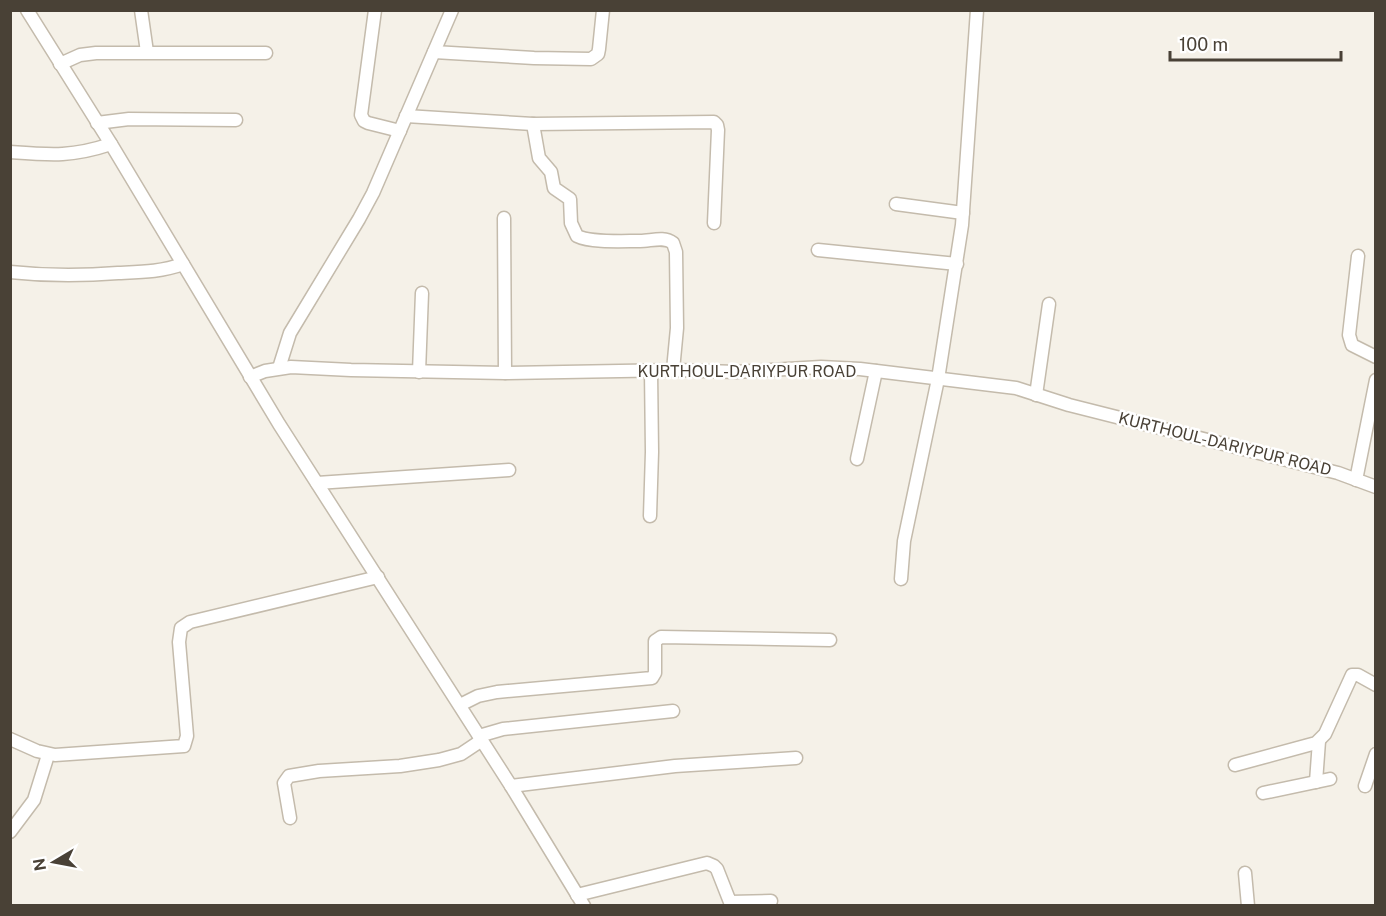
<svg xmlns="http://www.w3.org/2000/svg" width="1386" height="916" font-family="'Public Sans',sans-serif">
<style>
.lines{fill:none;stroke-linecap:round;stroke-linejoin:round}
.minor-casing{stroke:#c4bbac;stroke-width:15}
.minor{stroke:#fff;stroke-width:12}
.labels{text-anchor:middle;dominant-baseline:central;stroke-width:5;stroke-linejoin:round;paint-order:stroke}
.street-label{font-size:16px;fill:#494136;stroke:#fff}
</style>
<rect width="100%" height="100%" fill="#f5f1e8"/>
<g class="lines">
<g class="minor-casing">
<g id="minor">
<path d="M27,10L111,144L279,424L511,786L584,906"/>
<path d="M141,10L147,52"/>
<path d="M375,10L361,115L364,121L368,123L400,131"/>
<path d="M434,52L534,58L591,59L598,54L599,49L603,10"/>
<path d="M60,64L80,55L96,53H266"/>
<path d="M406,116L533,124L714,122L717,125L718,130L714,223"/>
<path d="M97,123L129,119L236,120"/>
<path d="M533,124L539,158L551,172L554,188L570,199L571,223L577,236C591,243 623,241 640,241C651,241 664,236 673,243L676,252L677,328L673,370"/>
<path d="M10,152C51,155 72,157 111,144"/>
<path d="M896,204L963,213"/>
<path d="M504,218L505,373"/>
<path d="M818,250L957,264"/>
<path d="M1358,256L1349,335L1352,345L1376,357"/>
<path d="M10,272C47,276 82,276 118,273C141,272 161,272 183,264"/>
<path d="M279,368L290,333L359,219L373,193L452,10"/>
<path d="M419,372L422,293"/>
<path d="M250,377L265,371L291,367L351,370L505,373L676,370L736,372L821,367L860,369L1016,388L1069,405L1338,473L1376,487"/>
<path d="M1036,395L1049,304"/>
<path d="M857,459L876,371"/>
<path d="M1356,480L1376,380"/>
<path d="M317,483L509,470"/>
<path d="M650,516L652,452L651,371"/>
<path d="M901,579L904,541L938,379L962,225L977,10"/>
<path d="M460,705L478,696L497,692L652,678L655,673V641L661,637L830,640"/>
<path d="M479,736L503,729L673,711"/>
<path d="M10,739L37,751L55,755L184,746L187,736L179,642L181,628L190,622L378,577"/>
<path d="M1235,765L1316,743L1325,734L1352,675H1358L1376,685"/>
<path d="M1316,782L1319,741"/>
<path d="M511,786L675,766L796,758"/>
<path d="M1365,786L1376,754"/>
<path d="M1263,793L1330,779"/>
<path d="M290,818L284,783L289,776L319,771L400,766L439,760L461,754L482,740"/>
<path d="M10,832L34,800L48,755"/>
<path d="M1245,873L1248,906"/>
<path d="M577,895L707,863L714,866L717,869L730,902L771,901"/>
</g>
</g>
<use href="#minor" class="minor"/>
</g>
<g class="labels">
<g class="street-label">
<text x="747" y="371">KURTHOUL-DARIYPUR ROAD</text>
<text transform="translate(1225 444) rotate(14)">KURTHOUL-DARIYPUR ROAD</text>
</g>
</g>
<rect width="1386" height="916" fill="none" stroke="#494136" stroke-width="24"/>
<g transform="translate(54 862) rotate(260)" stroke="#ffffff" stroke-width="4.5" paint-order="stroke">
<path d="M0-4.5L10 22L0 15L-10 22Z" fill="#494136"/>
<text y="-9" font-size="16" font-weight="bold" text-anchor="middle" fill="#494136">N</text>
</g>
<path d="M1170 51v9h171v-9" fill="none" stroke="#494136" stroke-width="3"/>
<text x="1179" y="51" font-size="18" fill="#494136" stroke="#ffffff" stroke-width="4.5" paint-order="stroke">100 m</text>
</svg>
